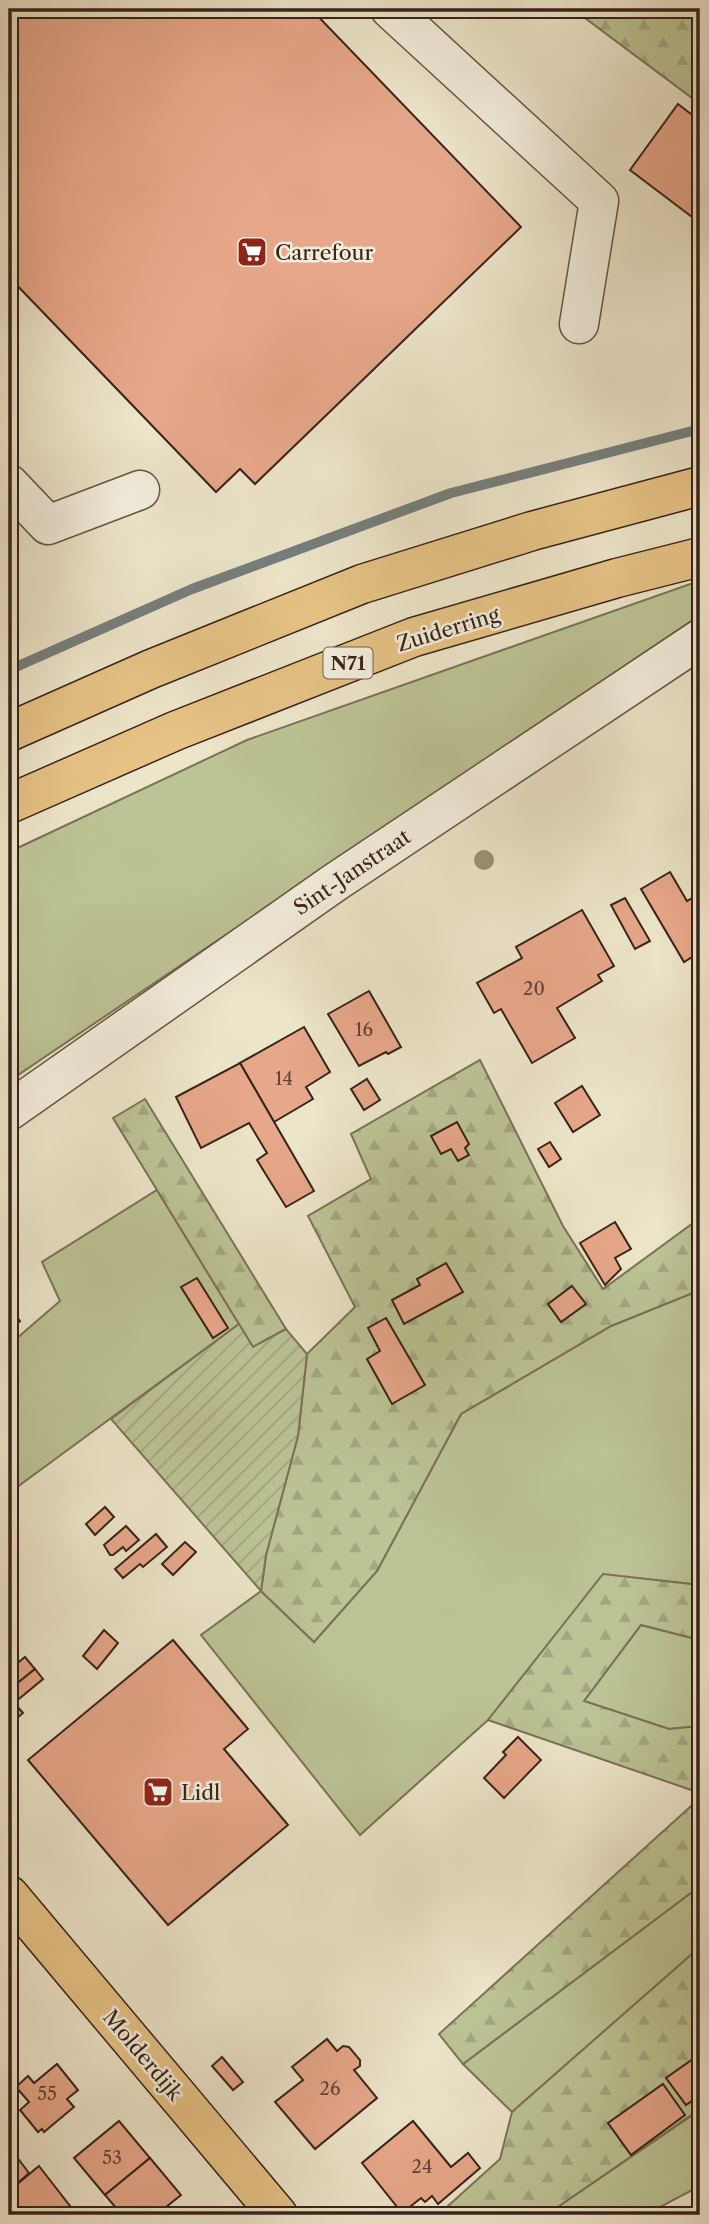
<svg xmlns="http://www.w3.org/2000/svg" width="709" height="2224" font-family="'Libre Caslon Text',serif">
<style>
.green{fill:#bcc395;stroke:#7a7356;stroke-width:2}
.forest{fill:url(#forest-firs);stroke:#7a7356;stroke-width:2}
.garden{fill:url(#garden-furrows);stroke:#7a7356;stroke-width:2}
.lines{fill:none;stroke-linecap:round;stroke-linejoin:round}
.stream{stroke:#757f7d;stroke-width:10}
.building{fill:#e7a78a;stroke:#382318;stroke-width:2}
.minor-casing{stroke:#655444;stroke-width:41}
.major-casing{stroke:#382318;stroke-width:41}
.highway-casing{stroke:#382318;stroke-width:41}
.minor{stroke:#f3eedd;stroke-width:38}
.major{stroke:#e6c285;stroke-width:38}
.highway{stroke:#e6c285;stroke-width:38}
.tree{fill:#9c9079}
.labels{text-anchor:middle;dominant-baseline:central;stroke-width:5;stroke-linejoin:round;paint-order:stroke}
.number-label{font-size:18px;fill:#644434}
.shield{fill:#f3eedd;stroke:#706053;stroke-width:2}
.shield-label{font-size:19px;font-weight:bold;fill:#382318}
.poi-label{font-size:21px;fill:#382318;stroke:#f3eedd;text-anchor:start}
.street-label{font-size:21px;fill:#382318;stroke:#f3eedd}
</style>
<defs>
<pattern id="forest-firs" width="22" height="20" patternUnits="userSpaceOnUse" patternTransform="scale(1.75)"><rect width="22" height="20" fill="#bcc395"/><path d="M5 1l3.5 6h-7zM16 11l3.5 6h-7z" fill="#a2a780"/></pattern>
<pattern id="garden-furrows" width="10" height="10" patternUnits="userSpaceOnUse" patternTransform="scale(1.75)"><rect width="10" height="10" fill="#bcc395"/><path d="M-1 1l2-2M0 10L10 0M9 11l2-2" fill="none" stroke="#a2a780"/></pattern>
</defs>
<rect width="100%" height="100%" fill="#ede5ca"/>
<filter id="stains"><feTurbulence type="fractalNoise" baseFrequency=".00286" numOctaves="4"/><feColorMatrix values="0 0 0 0 .2 0 0 0 0 .09 0 0 0 0 .02 0 0 0 .5 -.17"/></filter>
<radialGradient id="worn" r=".72"><stop offset=".6" stop-color="#630" stop-opacity="0"/><stop offset="1" stop-color="#630" stop-opacity=".3"/></radialGradient>
<g class="green">
<path d="M693,583L700,615L9,1081V852L247,740Z"/>
<path d="M157,1190L239,1324L9,1493V1345L60,1301L42,1262Z"/>
<path d="M695,1292L700,1293V1585L603,1575L488,1720L360,1835L201,1635L261,1591L314,1642L377,1571L461,1414L611,1326Z"/>
<path d="M641,1625L700,1640V1726L669,1729L584,1701Z"/>
<path d="M700,1886V1947L512,2112L463,2064Z"/>
<path d="M700,2110V2186L645,2215H546Z"/>
</g>
<g class="forest">
<path d="M573,9H700V104Z"/>
<path d="M480,1060L563,1226L603,1289L700,1218V1293L695,1292L611,1326L461,1414L377,1571L314,1642L261,1591L266,1555L298,1436L307,1354L355,1307L308,1216L371,1179L351,1134Z"/>
<path d="M145,1099L286,1329L253,1347L113,1118Z"/>
<path d="M603,1574L700,1585V1640L641,1625L584,1701L669,1729L700,1726V1793L488,1720Z"/>
<path d="M700,1798V1886L463,2064L439,2034Z"/>
<path d="M700,1947V2109L546,2215H438L500,2159L512,2112Z"/>
</g>
<path class="garden" d="M239,1324L253,1347L286,1329L307,1354L298,1436L266,1555L261,1591L111,1419Z"/>
<g class="lines">
<path class="stream" d="M9,670L192,589L451,493L700,429"/>
</g>
<g class="building">
<path d="M9,9H311L521,227L255,484L240,469L216,492L9,277Z"/>
<path d="M678,104L700,121V223L630,170Z"/>
<path d="M670,872L687,901L700,893V952L684,962L641,889Z"/>
<path d="M625,898L650,941L635,949L611,905Z"/>
<path d="M582,910L614,966L598,975L602,981L557,1008L575,1038L532,1063L501,1009L494,1013L477,983L522,958L516,947Z"/>
<path d="M369,991L401,1047L388,1054L386,1052L359,1066L328,1014Z"/>
<path d="M304,1027L330,1072L306,1087L313,1099L274,1122L240,1063Z"/>
<path d="M240,1063L314,1191L286,1207L257,1160L267,1153L249,1123L201,1148L176,1097Z"/>
<path d="M367,1079L380,1100L364,1110L351,1089Z"/>
<path d="M582,1086L600,1115L573,1132L555,1103Z"/>
<path d="M457,1122L469,1144L465,1148L469,1155L458,1161L451,1149L441,1154L431,1136Z"/>
<path d="M550,1142L561,1159L549,1167L538,1149Z"/>
<path d="M615,1222L631,1249L615,1258L621,1269L605,1285L580,1243Z"/>
<path d="M446,1263L463,1292L404,1324L392,1300L420,1285L417,1279Z"/>
<path d="M197,1278L228,1328L213,1338L181,1287Z"/>
<path d="M572,1286L586,1304L561,1322L548,1304Z"/>
<path d="M9,1306L20,1321L9,1331Z"/>
<path d="M386,1318L425,1385L392,1404L367,1359L380,1351L368,1328Z"/>
<path d="M105,1507L114,1517L95,1535L86,1524Z"/>
<path d="M126,1526L139,1540L126,1551L123,1547L113,1555H110L104,1545Z"/>
<path d="M156,1534L167,1547L143,1567L140,1564L123,1578L115,1569Z"/>
<path d="M185,1542L196,1552L173,1575L162,1564Z"/>
<path d="M104,1630L118,1643L97,1669L83,1656Z"/>
<path d="M173,1640L248,1729L224,1749L288,1825L168,1925L28,1760Z"/>
<path d="M25,1657L35,1669L9,1690V1670Z"/>
<path d="M35,1669L43,1679L14,1703L23,1713L9,1725V1690Z"/>
<path d="M518,1737L541,1760L504,1798L484,1778L506,1755L503,1752Z"/>
<path d="M327,2039L337,2051L343,2046L349,2047L360,2060V2066L354,2070L377,2098L315,2149L275,2102L303,2080L292,2067Z"/>
<path d="M700,2054V2095L686,2105L666,2078Z"/>
<path d="M222,2057L243,2082L233,2090L212,2066Z"/>
<path d="M57,2064L78,2090L67,2099L74,2107L44,2132L42,2129L38,2132L20,2110L29,2102L16,2087L28,2076L34,2083Z"/>
<path d="M663,2084L685,2115L631,2155L608,2123Z"/>
<path d="M119,2121L150,2158L105,2195L74,2158Z"/>
<path d="M413,2121L451,2167L468,2153L480,2168L438,2204L432,2196L425,2202L421,2198L402,2213L362,2163Z"/>
<path d="M10,2148L29,2173L9,2191V2149Z"/>
<path d="M150,2158L181,2195L156,2215H122L105,2195Z"/>
<path d="M39,2166L77,2215H18L9,2204V2191Z"/>
</g>
<g class="lines">
<g class="minor-casing">
<g id="minor">
<path d="M390,9L599,201L579,324"/>
<path d="M9,484L48,525L140,490"/>
<path d="M9,1111L334,883L700,639"/>
</g>
</g>
<g class="major-casing">
<path id="major" d="M9,1895L278,2215"/>
</g>
<g class="highway-casing">
<g id="highway">
<path d="M9,732L151,669L362,584L532,531L700,486"/>
<path d="M9,804L175,731L414,637L617,578L700,557"/>
</g>
</g>
<use href="#minor" class="minor"/>
<use href="#major" class="major"/>
<use href="#highway" class="highway"/>
</g>
<circle class="tree" cx="484" cy="860" r="10"/>
<defs>
<g id="supermarket-square" transform="scale(1.575)"><rect x="-9" y="-9" width="18" height="18" rx="4" fill="#8f2418" stroke="#f3eedd"/><path d="M-6-5.5h2.5l.6 2H6L4.5 2H-2.5L-4.4-4H-6ZM-1.5 3.2a1.3 1.3 0 1 0 .1 0ZM3 3.2a1.3 1.3 0 1 0 .1 0Z" fill="#fff"/></g>
</defs>
<g fill-rule="evenodd">
<use href="#supermarket-square" x="252" y="252"/>
<use href="#supermarket-square" x="158" y="1792"/>
</g>
<g class="labels">
<g class="number-label">
<text x="534" y="989">20</text>
<text x="364" y="1030">16</text>
<text x="284" y="1079">14</text>
<text x="330" y="2089">26</text>
<text x="47" y="2094">55</text>
<text x="112" y="2158">53</text>
<text x="422" y="2167">24</text>
</g>
<rect class="shield" x="323.5" y="647.5" width="49" height="31" rx="5"/>
<g class="shield-label">
<text x="348" y="663">N71</text>
</g>
<g class="poi-label">
<text x="275" y="252">Carrefour</text>
<text x="181" y="1792">Lidl</text>
</g>
<g class="street-label">
<text transform="translate(448 629) rotate(-17)">Zuiderring</text>
<text transform="translate(352 872) rotate(-34)">Sint-Janstraat</text>
<text transform="translate(143 2055) rotate(50)">Molderdijk</text>
</g>
</g>
<rect width="709" height="2224" fill="none" stroke="#ede5ca" stroke-width="35"/>
<rect x="10" y="10" width="688" height="2203" fill="none" stroke="#382318" stroke-width="3.5"/>
<rect x="18" y="18" width="674" height="2189" fill="none" stroke="#382318" stroke-width="2"/>
<rect width="100%" height="100%" filter="url(#stains)"/>
<rect width="100%" height="100%" fill="url(#worn)"/>
</svg>
